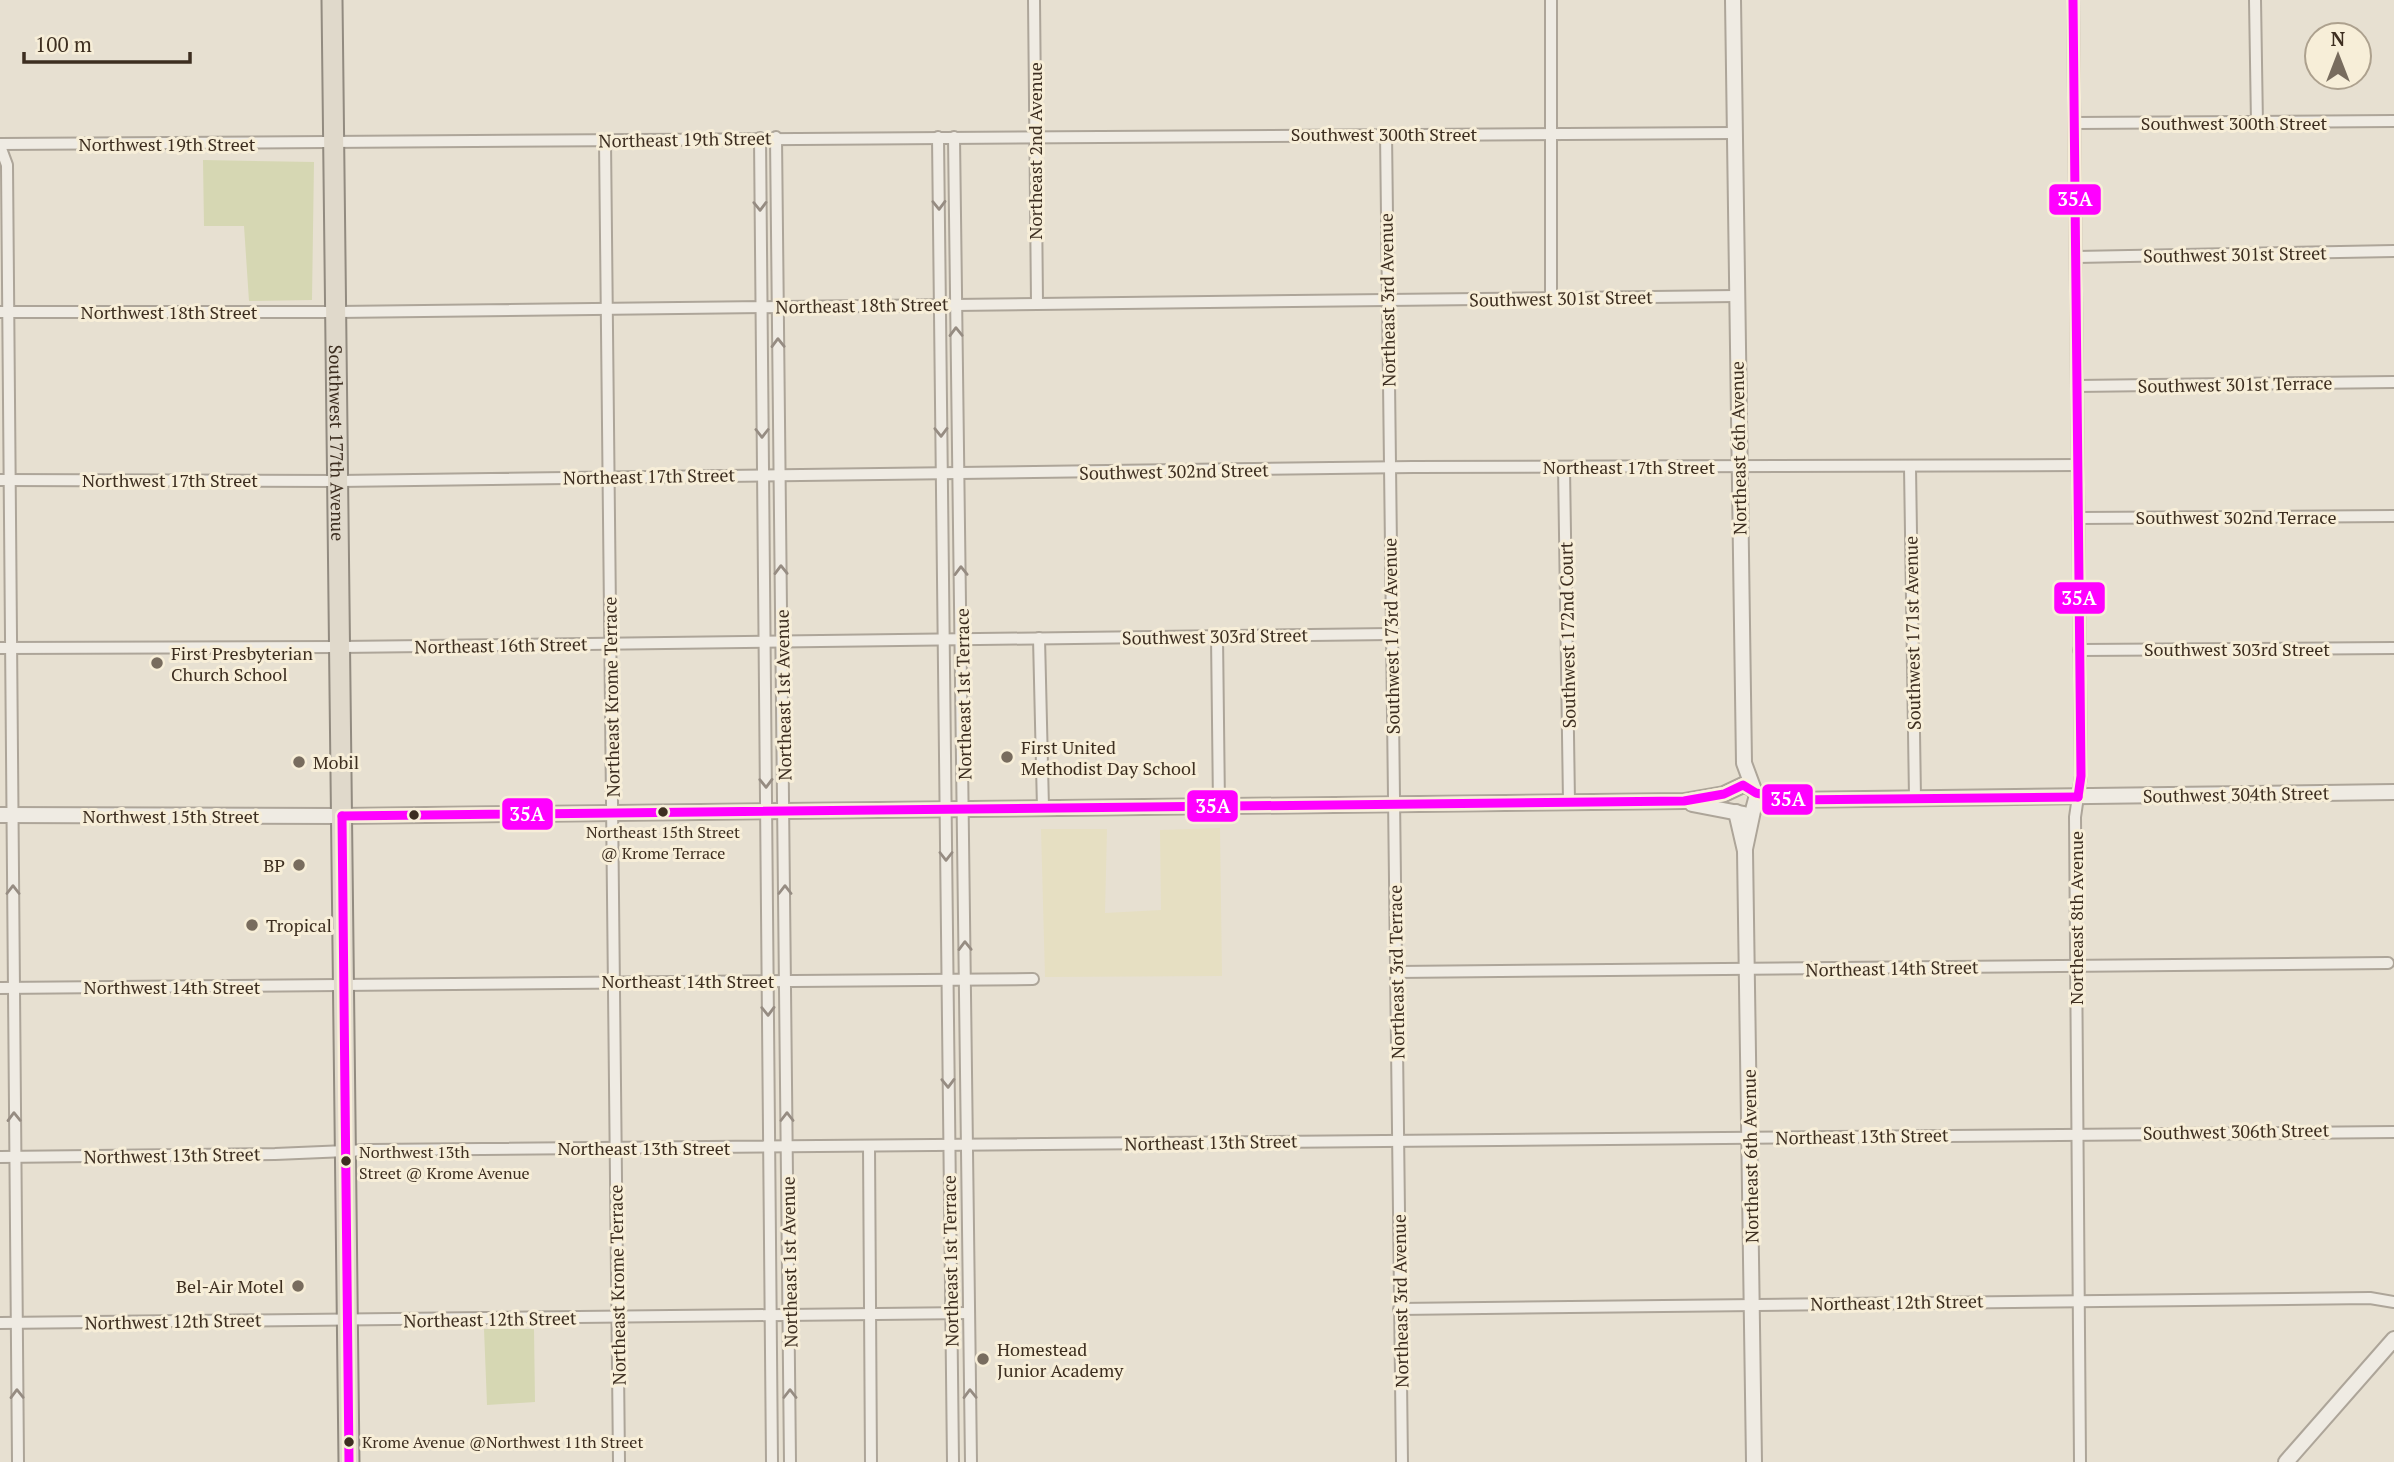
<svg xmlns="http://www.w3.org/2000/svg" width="2394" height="1462" font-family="'PT Serif',serif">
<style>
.farmland{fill:#e6dfc2}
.green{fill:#d6d7b3}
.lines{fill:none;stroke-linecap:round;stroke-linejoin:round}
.minor-casing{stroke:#ada599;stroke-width:14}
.tertiary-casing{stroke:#ada599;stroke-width:18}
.trunk-casing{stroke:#928b80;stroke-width:23}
.minor{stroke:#efebe3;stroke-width:10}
.tertiary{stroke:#efebe3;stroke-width:14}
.trunk{stroke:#e0d9cb;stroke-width:19}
.bus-1-casing{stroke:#f7eed8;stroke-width:14}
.bus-1{stroke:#f0f;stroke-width:9}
.oneway{stroke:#968c82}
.poi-dot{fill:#786c5e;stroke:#f7eed8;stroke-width:2.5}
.bus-dot{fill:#3d2e20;stroke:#f7eed8;stroke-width:2.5}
.labels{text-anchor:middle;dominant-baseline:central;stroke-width:6;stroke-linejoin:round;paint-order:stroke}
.bus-label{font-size:16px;fill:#3d2e20;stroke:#f7eed8;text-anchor:start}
.street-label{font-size:18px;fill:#3d2e20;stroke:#f7eed8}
.poi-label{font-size:18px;fill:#3d2e20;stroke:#f7eed8;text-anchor:start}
.line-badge{stroke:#f7eed8;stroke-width:2.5}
.badge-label{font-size:19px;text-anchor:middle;font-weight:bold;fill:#fff}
</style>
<rect width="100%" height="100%" fill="#e7e0d1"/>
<path class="farmland" d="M1220,828L1222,976L1045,977L1041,829H1107L1105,913L1161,910L1160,830Z"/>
<g class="green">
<path d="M203,160L314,162L312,300L249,301L244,226H204Z"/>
<path d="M484,1329H534L535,1402L487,1405Z"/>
</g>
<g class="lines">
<g class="minor-casing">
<g id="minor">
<path d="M1034,0L1037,303"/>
<path d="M1551,0V298"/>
<path d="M2073,0L2081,776L2075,817L2080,1462"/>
<path d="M2255,0L2257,124"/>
<path d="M2075,123L2394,121"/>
<path d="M1386,133L1402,1462"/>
<path d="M776,137L790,1462"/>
<path d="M938,137L953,1462"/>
<path d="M954,137L971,1462"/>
<path d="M760,138L772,1462"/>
<path d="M605,141L619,1462"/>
<path d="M0,144L1734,133"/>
<path d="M0,146L7,165L18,1462"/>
<path d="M2076,257L2394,251"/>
<path d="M0,312H338L1736,296"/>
<path d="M2077,386L2394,382"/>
<path d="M1564,467L1569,802"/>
<path d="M1910,467L1915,798"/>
<path d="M0,480L339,481L1413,467L2078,465"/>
<path d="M2078,518L2394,516"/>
<path d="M1217,636L1219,806"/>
<path d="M1039,638L1043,808"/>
<path d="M0,648L341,647L1391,634"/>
<path d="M2079,650L2394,648"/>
<path d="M1396,972L2388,963"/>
<path d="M0,988L1033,979"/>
<path d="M869,1146L871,1462"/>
<path d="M0,1157L275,1154L370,1150L2394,1132"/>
<path d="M1399,1309L2370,1298L2394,1302"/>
<path d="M0,1323L969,1313"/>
</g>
</g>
<g class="tertiary-casing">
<g id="tertiary">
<path d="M1733,0L1744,763L1754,790"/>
<path d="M1756,793L1790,800L2394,792"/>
<path d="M1692,804L1744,814"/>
<path d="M1736,812L1745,851L1754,1462"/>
<path d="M0,815L342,816L1684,801L1724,794L1743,785L1752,788L1757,795L1753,810"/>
<path d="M1745,849L1753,811"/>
<path d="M2286,1462L2394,1339"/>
</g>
</g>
<g class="trunk-casing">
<g id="trunk">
<path id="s1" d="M332,0L349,1462"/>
</g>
</g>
<use href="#minor" class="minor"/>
<use href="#tertiary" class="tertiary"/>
<use href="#trunk" class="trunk"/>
<g class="bus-1-casing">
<g id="bus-1">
<path d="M2073,0L2081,776L2078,797"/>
<path d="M342,816L1684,801L1724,794L1743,785L1756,793L1790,800L2078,797"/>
<path d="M342,816L349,1462"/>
</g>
</g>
<use href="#bus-1" class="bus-1"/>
</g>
<defs><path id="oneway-chevron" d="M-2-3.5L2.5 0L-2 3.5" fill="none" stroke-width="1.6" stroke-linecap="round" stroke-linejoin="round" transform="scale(1.75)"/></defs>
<g class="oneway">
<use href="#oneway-chevron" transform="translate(939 205) rotate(89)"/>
<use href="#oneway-chevron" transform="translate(760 206) rotate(89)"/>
<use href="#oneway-chevron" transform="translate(956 332) rotate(-91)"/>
<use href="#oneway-chevron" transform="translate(778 343) rotate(-91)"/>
<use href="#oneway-chevron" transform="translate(941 432) rotate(89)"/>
<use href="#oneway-chevron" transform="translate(762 433) rotate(90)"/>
<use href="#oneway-chevron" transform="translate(781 570) rotate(-91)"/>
<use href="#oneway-chevron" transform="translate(961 571) rotate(-91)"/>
<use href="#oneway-chevron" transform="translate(766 783) rotate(89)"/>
<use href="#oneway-chevron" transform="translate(946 856) rotate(90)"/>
<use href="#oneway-chevron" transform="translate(13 890) rotate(-90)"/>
<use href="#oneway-chevron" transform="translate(785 890) rotate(-90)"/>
<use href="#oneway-chevron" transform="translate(965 946) rotate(-91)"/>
<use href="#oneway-chevron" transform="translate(768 1011) rotate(89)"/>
<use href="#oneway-chevron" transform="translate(948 1083) rotate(89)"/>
<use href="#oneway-chevron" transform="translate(14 1117) rotate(-91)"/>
<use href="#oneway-chevron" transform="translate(787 1117) rotate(-90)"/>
<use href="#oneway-chevron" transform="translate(17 1394) rotate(-91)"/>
<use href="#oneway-chevron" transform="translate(790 1394) rotate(-90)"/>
<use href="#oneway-chevron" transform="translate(970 1394) rotate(-91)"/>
</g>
<g class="poi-dot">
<circle cx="157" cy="663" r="7"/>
<circle cx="1007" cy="757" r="7"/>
<circle cx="299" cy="762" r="7"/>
<circle cx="299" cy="865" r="7"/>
<circle cx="252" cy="925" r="7"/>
<circle cx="298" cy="1286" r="7"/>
<circle cx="983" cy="1359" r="7"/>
</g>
<g class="bus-dot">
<circle cx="663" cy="812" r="6"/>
<circle cx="414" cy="815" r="6"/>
<circle cx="346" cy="1161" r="6"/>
<circle cx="349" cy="1442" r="6"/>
</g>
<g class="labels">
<g class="bus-label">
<text x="663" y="832" text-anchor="middle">Northeast 15th Street<tspan x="663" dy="21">@ Krome Terrace</tspan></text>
<text x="359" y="1152">Northwest 13th<tspan x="359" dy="21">Street @ Krome Avenue</tspan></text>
<text x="362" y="1442">Krome Avenue @Northwest 11th Street</text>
</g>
<g class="street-label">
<text x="2234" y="123">Southwest 300th Street</text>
<text x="1384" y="134">Southwest 300th Street</text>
<text transform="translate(685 139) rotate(-1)">Northeast 19th Street</text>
<text x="167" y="144">Northwest 19th Street</text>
<text transform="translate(1035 151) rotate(-90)">Northeast 2nd Avenue</text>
<text transform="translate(2235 254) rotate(-1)">Southwest 301st Street</text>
<text transform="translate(1561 298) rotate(-1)">Southwest 301st Street</text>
<text transform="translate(1387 300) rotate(-91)">Northeast 3rd Avenue</text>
<text transform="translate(862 305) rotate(-1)">Northeast 18th Street</text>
<text x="169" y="312">Northwest 18th Street</text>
<text transform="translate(2235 384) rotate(-1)">Southwest 301st Terrace</text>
<text stroke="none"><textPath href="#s1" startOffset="443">Southwest 177th Avenue</textPath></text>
<text transform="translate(1738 448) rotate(-91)">Northeast 6th Avenue</text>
<text x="1629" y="467">Northeast 17th Street</text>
<text transform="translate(1174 471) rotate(-1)">Southwest 302nd Street</text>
<text transform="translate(649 476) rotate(-1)">Northeast 17th Street</text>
<text x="170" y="480">Northwest 17th Street</text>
<text x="2236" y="517">Southwest 302nd Terrace</text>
<text transform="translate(1912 633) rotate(-91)">Southwest 171st Avenue</text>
<text transform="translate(1567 635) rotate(-91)">Southwest 172nd Court</text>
<text transform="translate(1215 636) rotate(-1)">Southwest 303rd Street</text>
<text transform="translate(1391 636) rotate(-91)">Southwest 173rd Avenue</text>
<text transform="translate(501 645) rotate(-1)">Northeast 16th Street</text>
<text x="2237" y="649">Southwest 303rd Street</text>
<text transform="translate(963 694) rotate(-91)">Northeast 1st Terrace</text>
<text transform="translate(783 695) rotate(-91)">Northeast 1st Avenue</text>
<text transform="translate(611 697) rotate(-91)">Northeast Krome Terrace</text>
<text transform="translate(2236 794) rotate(-1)">Southwest 304th Street</text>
<text x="171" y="816">Northwest 15th Street</text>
<text transform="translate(2076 918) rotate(-90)">Northeast 8th Avenue</text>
<text transform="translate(1892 968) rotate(-1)">Northeast 14th Street</text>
<text transform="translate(1396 972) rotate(-91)">Northeast 3rd Terrace</text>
<text x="688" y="981">Northeast 14th Street</text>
<text x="172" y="987">Northwest 14th Street</text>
<text transform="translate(2236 1131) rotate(-1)">Southwest 306th Street</text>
<text transform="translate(1862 1136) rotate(-1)">Northeast 13th Street</text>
<text transform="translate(1211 1142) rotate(-1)">Northeast 13th Street</text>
<text x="644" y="1148">Northeast 13th Street</text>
<text transform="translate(172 1155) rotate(-1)">Northwest 13th Street</text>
<text transform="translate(1750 1156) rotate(-91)">Northeast 6th Avenue</text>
<text transform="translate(950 1261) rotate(-91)">Northeast 1st Terrace</text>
<text transform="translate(789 1262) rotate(-91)">Northeast 1st Avenue</text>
<text transform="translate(617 1285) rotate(-91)">Northeast Krome Terrace</text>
<text transform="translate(1400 1301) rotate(-91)">Northeast 3rd Avenue</text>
<text transform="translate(1897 1302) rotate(-1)">Northeast 12th Street</text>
<text transform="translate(490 1319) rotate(-1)">Northeast 12th Street</text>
<text transform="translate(173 1321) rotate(-1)">Northwest 12th Street</text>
</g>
<g class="poi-label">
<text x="171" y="653">First Presbyterian<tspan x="171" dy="21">Church School</tspan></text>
<text x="1021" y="747">First United<tspan x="1021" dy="21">Methodist Day School</tspan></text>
<text x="313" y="762">Mobil</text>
<text x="285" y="865" text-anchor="end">BP</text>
<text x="266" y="925">Tropical</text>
<text x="284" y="1286" text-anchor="end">Bel-Air Motel</text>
<text x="997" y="1349">Homestead<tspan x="997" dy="21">Junior Academy</tspan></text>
</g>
</g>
<g class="line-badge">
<rect x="2048" y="183" width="54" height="33" rx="7" fill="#f0f"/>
<rect x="2053" y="581" width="53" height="34" rx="7" fill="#f0f"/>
<rect x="1761" y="783" width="53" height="33" rx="7" fill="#f0f"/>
<rect x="1186" y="789" width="53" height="34" rx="7" fill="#f0f"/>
<rect x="501" y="797" width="53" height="34" rx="7" fill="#f0f"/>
</g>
<g class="badge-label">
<text x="2075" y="206">35A</text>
<text x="2079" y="605">35A</text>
<text x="1788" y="806">35A</text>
<text x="1213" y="813">35A</text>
<text x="527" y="821">35A</text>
</g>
<g transform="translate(2338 56)"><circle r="33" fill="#f7eed8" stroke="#ada18e" stroke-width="2"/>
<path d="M0-5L12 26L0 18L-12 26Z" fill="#786c5e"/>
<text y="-10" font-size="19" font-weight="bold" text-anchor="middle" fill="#3d2e20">N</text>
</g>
<path d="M24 52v10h166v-10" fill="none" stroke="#3d2e20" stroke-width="3.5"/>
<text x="35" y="52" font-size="21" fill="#3d2e20" stroke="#f7eed8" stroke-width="5" paint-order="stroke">100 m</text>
</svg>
